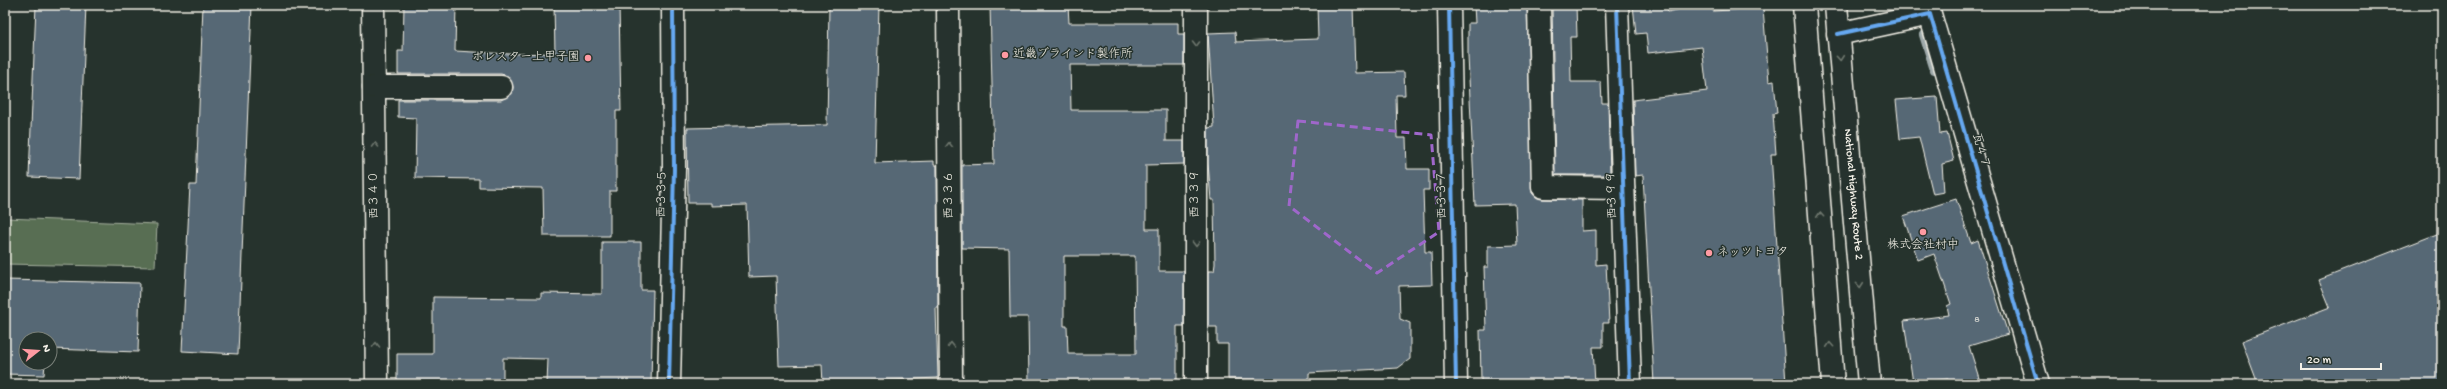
<svg xmlns="http://www.w3.org/2000/svg" width="2447" height="389" font-family="'Gochi Hand','Klee One',sans-serif">
<style>
.green{fill:#586e53;stroke:#a6b09e}
.lines{fill:none;stroke-linecap:round;stroke-linejoin:round}
.stream{stroke:#9faaab;stroke-width:8}
.building{fill:#576874;stroke:#f4f1e8;fill-rule:evenodd}
.minor-casing{stroke:#f4f1e8;stroke-width:25}
.highway-casing{stroke:#f4f1e8;stroke-width:25}
.minor{stroke:#26332d;stroke-width:22}
.highway{stroke:#26332d;stroke-width:22}
.cycleway-casing{stroke:#26332d;stroke-width:6}
.cycleway{stroke:#66a8f1;stroke-width:4}
.oneway{stroke:#6e766e}
.marked{fill:none;stroke:#9f67cb;stroke-width:3;stroke-dasharray:8 5;stroke-linejoin:round}
.poi-dot{fill:#ff9aa2;stroke:#26332d;stroke-width:1.5}
.labels{text-anchor:middle;dominant-baseline:central;stroke-width:3;stroke-linejoin:round;paint-order:stroke}
.number-label{font-size:10px;fill:#cdcfcb}
.poi-label{font-size:12px;fill:#f4f1e8;stroke:#26332d;text-anchor:start}
.street-label{font-size:12px;fill:#f4f1e8;stroke:#26332d}
</style>
<rect width="100%" height="100%" fill="#26332d"/>
<filter id="ink" filterUnits="userSpaceOnUse"><feTurbulence type="fractalNoise" baseFrequency=".025" numOctaves="2"/><feDisplacementMap in="SourceGraphic" scale="8" xChannelSelector="R" yChannelSelector="G"/><feConvolveMatrix kernelMatrix="1 2 1 2 8 2 1 2 1" color-interpolation-filters="sRGB"/></filter>
<g filter="url(#ink)">
<path class="green" d="M5,218L157,224L155,267L5,264Z"/>
<g class="lines">
<path class="stream" d="M1923,35L1934,70"/>
</g>
<g class="building">
<path d="M36,5H86L79,179L29,177Z"/>
<path d="M203,5H252L238,354L182,351L190,185H196Z"/>
<path d="M404,5H456L455,51L510,54L555,53L554,5H619L621,111H616V191H610V236H544L543,188L479,187V179L415,178L416,118L398,117V100H501L512,94L513,87L508,76L501,74H398V51H403Z"/>
<path d="M829,5H879L875,163L934,161V165H937L938,308H936L938,378L870,381L871,384H823L822,365L779,366L776,276L749,277L747,205L711,206V203H688L687,128L827,125Z"/>
<path d="M990,5H1068L1069,23H1178V34H1184V65H1070L1071,110H1166V141H1184V164L1146,165V229H1159V271H1184V326H1177V384H1029L1028,317H1010L1009,249L962,248V165L994,164ZM1064,256H1135L1136,354H1068L1067,326H1064Z"/>
<path d="M1317,5H1353L1355,73L1404,72L1405,95H1396L1397,138H1406L1407,169H1429V190H1423L1425,252H1431L1432,285L1399,286L1400,319L1410,323V359L1398,368L1309,373V380L1228,379V344H1217V327H1208V271H1214L1215,264L1214,200H1211L1208,163V128L1214,127L1208,33L1235,32L1236,42L1318,39Z"/>
<path d="M1474,5H1527L1532,193L1542,199L1582,200V231L1596,230V265L1606,264L1609,323H1603V347H1593L1595,384H1521V381H1481L1480,330H1486L1484,267H1488V246L1517,245L1515,204L1475,205L1468,56V23H1475Z"/>
<path d="M1552,5H1576L1577,37H1570L1571,82H1601L1602,103H1608L1610,175H1555Z"/>
<path d="M1633,5H1667L1668,12L1698,5H1712L1713,11L1763,8L1769,82L1774,81L1777,113L1773,114L1776,154H1771L1786,384H1654L1643,175L1635,176L1633,100L1707,91L1702,47L1648,53L1646,33L1636,34Z"/>
<path d="M1937,97L1940,134L1947,133L1954,161L1942,164L1944,192L1933,194L1919,137L1900,139L1896,100Z"/>
<path d="M1956,199L1971,243L1978,240L2008,334L1969,346L1979,378L1961,384H1949L1948,379L1913,383L1904,321L1949,315L1947,306L1951,304L1934,254L1918,260L1903,216Z"/>
<path d="M2442,232V384H2258L2242,341L2330,307L2319,280Z"/>
<path d="M602,242H641V290H653L651,384H547L548,359L503,358V384H397V354H433V297L541,298V293L602,294Z"/>
<path d="M5,280L140,283L138,352L50,349V339H26V363H45L44,375L5,374Z"/>
</g>
<g class="lines">
<g class="minor-casing">
<g id="minor">
<path d="M373,5L377,384"/>
<path d="M948,5L951,384"/>
<path d="M1449,5L1456,384"/>
<path d="M1539,5L1543,187L1623,188"/>
<path d="M1617,5L1630,384"/>
<path d="M1838,34L1930,14L2038,384"/>
<path d="M374,87H501"/>
<path d="M669,384L674,169L673,5"/>
<path d="M1196,384V5"/>
</g>
</g>
<g class="highway-casing">
<g id="highway">
<path d="M1804,5L1833,384"/>
<path id="s1" d="M1836,5L1869,384"/>
</g>
</g>
<use href="#minor" class="minor"/>
<use href="#highway" class="highway"/>
<g class="cycleway-casing">
<g id="cycleway">
<path d="M1449,5L1456,384"/>
<path d="M1617,5L1630,384"/>
<path d="M1838,34L1930,14L2038,384"/>
<path d="M669,384L674,169L673,5"/>
</g>
</g>
<use href="#cycleway" class="cycleway"/>
</g>
<defs><path id="oneway-chevron" d="M-2-3.5L2.5 0L-2 3.5" fill="none" stroke-width="1.6" stroke-linecap="round" stroke-linejoin="round"/></defs>
<g class="oneway">
<use href="#oneway-chevron" transform="translate(1196 44) rotate(90)"/>
<use href="#oneway-chevron" transform="translate(1840 58) rotate(85)"/>
<use href="#oneway-chevron" transform="translate(375 145) rotate(-91)"/>
<use href="#oneway-chevron" transform="translate(949 145) rotate(-90)"/>
<use href="#oneway-chevron" transform="translate(1820 215) rotate(-94)"/>
<use href="#oneway-chevron" transform="translate(1196 244) rotate(90)"/>
<use href="#oneway-chevron" transform="translate(1860 285) rotate(85)"/>
<use href="#oneway-chevron" transform="translate(376 345) rotate(-91)"/>
<use href="#oneway-chevron" transform="translate(951 345) rotate(-91)"/>
<use href="#oneway-chevron" transform="translate(1830 345) rotate(-94)"/>
</g>
</g>
<path class="marked" d="M1298,121L1431,135L1439,232L1377,273L1289,206Z"/>
<g class="poi-dot">
<circle cx="1005" cy="55" r="4"/>
<circle cx="588" cy="58" r="4"/>
<circle cx="1923" cy="232" r="4"/>
<circle cx="1709" cy="253" r="4"/>
</g>
<g class="labels">
<g class="number-label">
<text x="1977" y="320">8</text>
</g>
<g class="poi-label">
<text x="1013" y="55">近畿ブラインド製作所</text>
<text x="580" y="58" text-anchor="end">ポレスター上甲子園</text>
<text x="1923" y="246" text-anchor="middle">株式会社村中</text>
<text x="1717" y="253">ネッツトヨタ</text>
</g>
<g class="street-label">
<text transform="translate(1980 151) rotate(74)">瓦４７</text>
<text transform="translate(663 194) rotate(-89)">西３３５</text>
<text transform="translate(1196 194) rotate(-90)">西３３９</text>
<text transform="translate(375 195) rotate(-91)">西３４０</text>
<text transform="translate(950 195) rotate(-90)">西３３６</text>
<text transform="translate(1443 195) rotate(-91)">西３３７</text>
<text transform="translate(1613 195) rotate(-92)">西３９９</text>
<text stroke="none"><textPath href="#s1" startOffset="190">National Highway Route 2</textPath></text>
</g>
</g>
<rect width="2447" height="389" fill="none" stroke="#26332d" stroke-width="20"/>
<rect x="10" y="10" width="2427" height="369" fill="none" stroke="#f4f1e8" stroke-width="1.5" filter="url(#ink)"/>
<g transform="translate(38 351) rotate(73)"><circle r="19" fill="#26332d" stroke="#787f78"/>
<path d="M0-3L7 15L0 10L-7 15Z" fill="#ff9aa2"/>
<text y="-6" font-size="11" font-weight="bold" text-anchor="middle" fill="#f4f1e8">N</text>
</g>
<path d="M2301 363v6h80v-6" fill="none" stroke="#f4f1e8" stroke-width="2"/>
<text x="2307" y="363" font-size="12" fill="#f4f1e8" stroke="#26332d" stroke-width="3" paint-order="stroke">20 m</text>
</svg>
